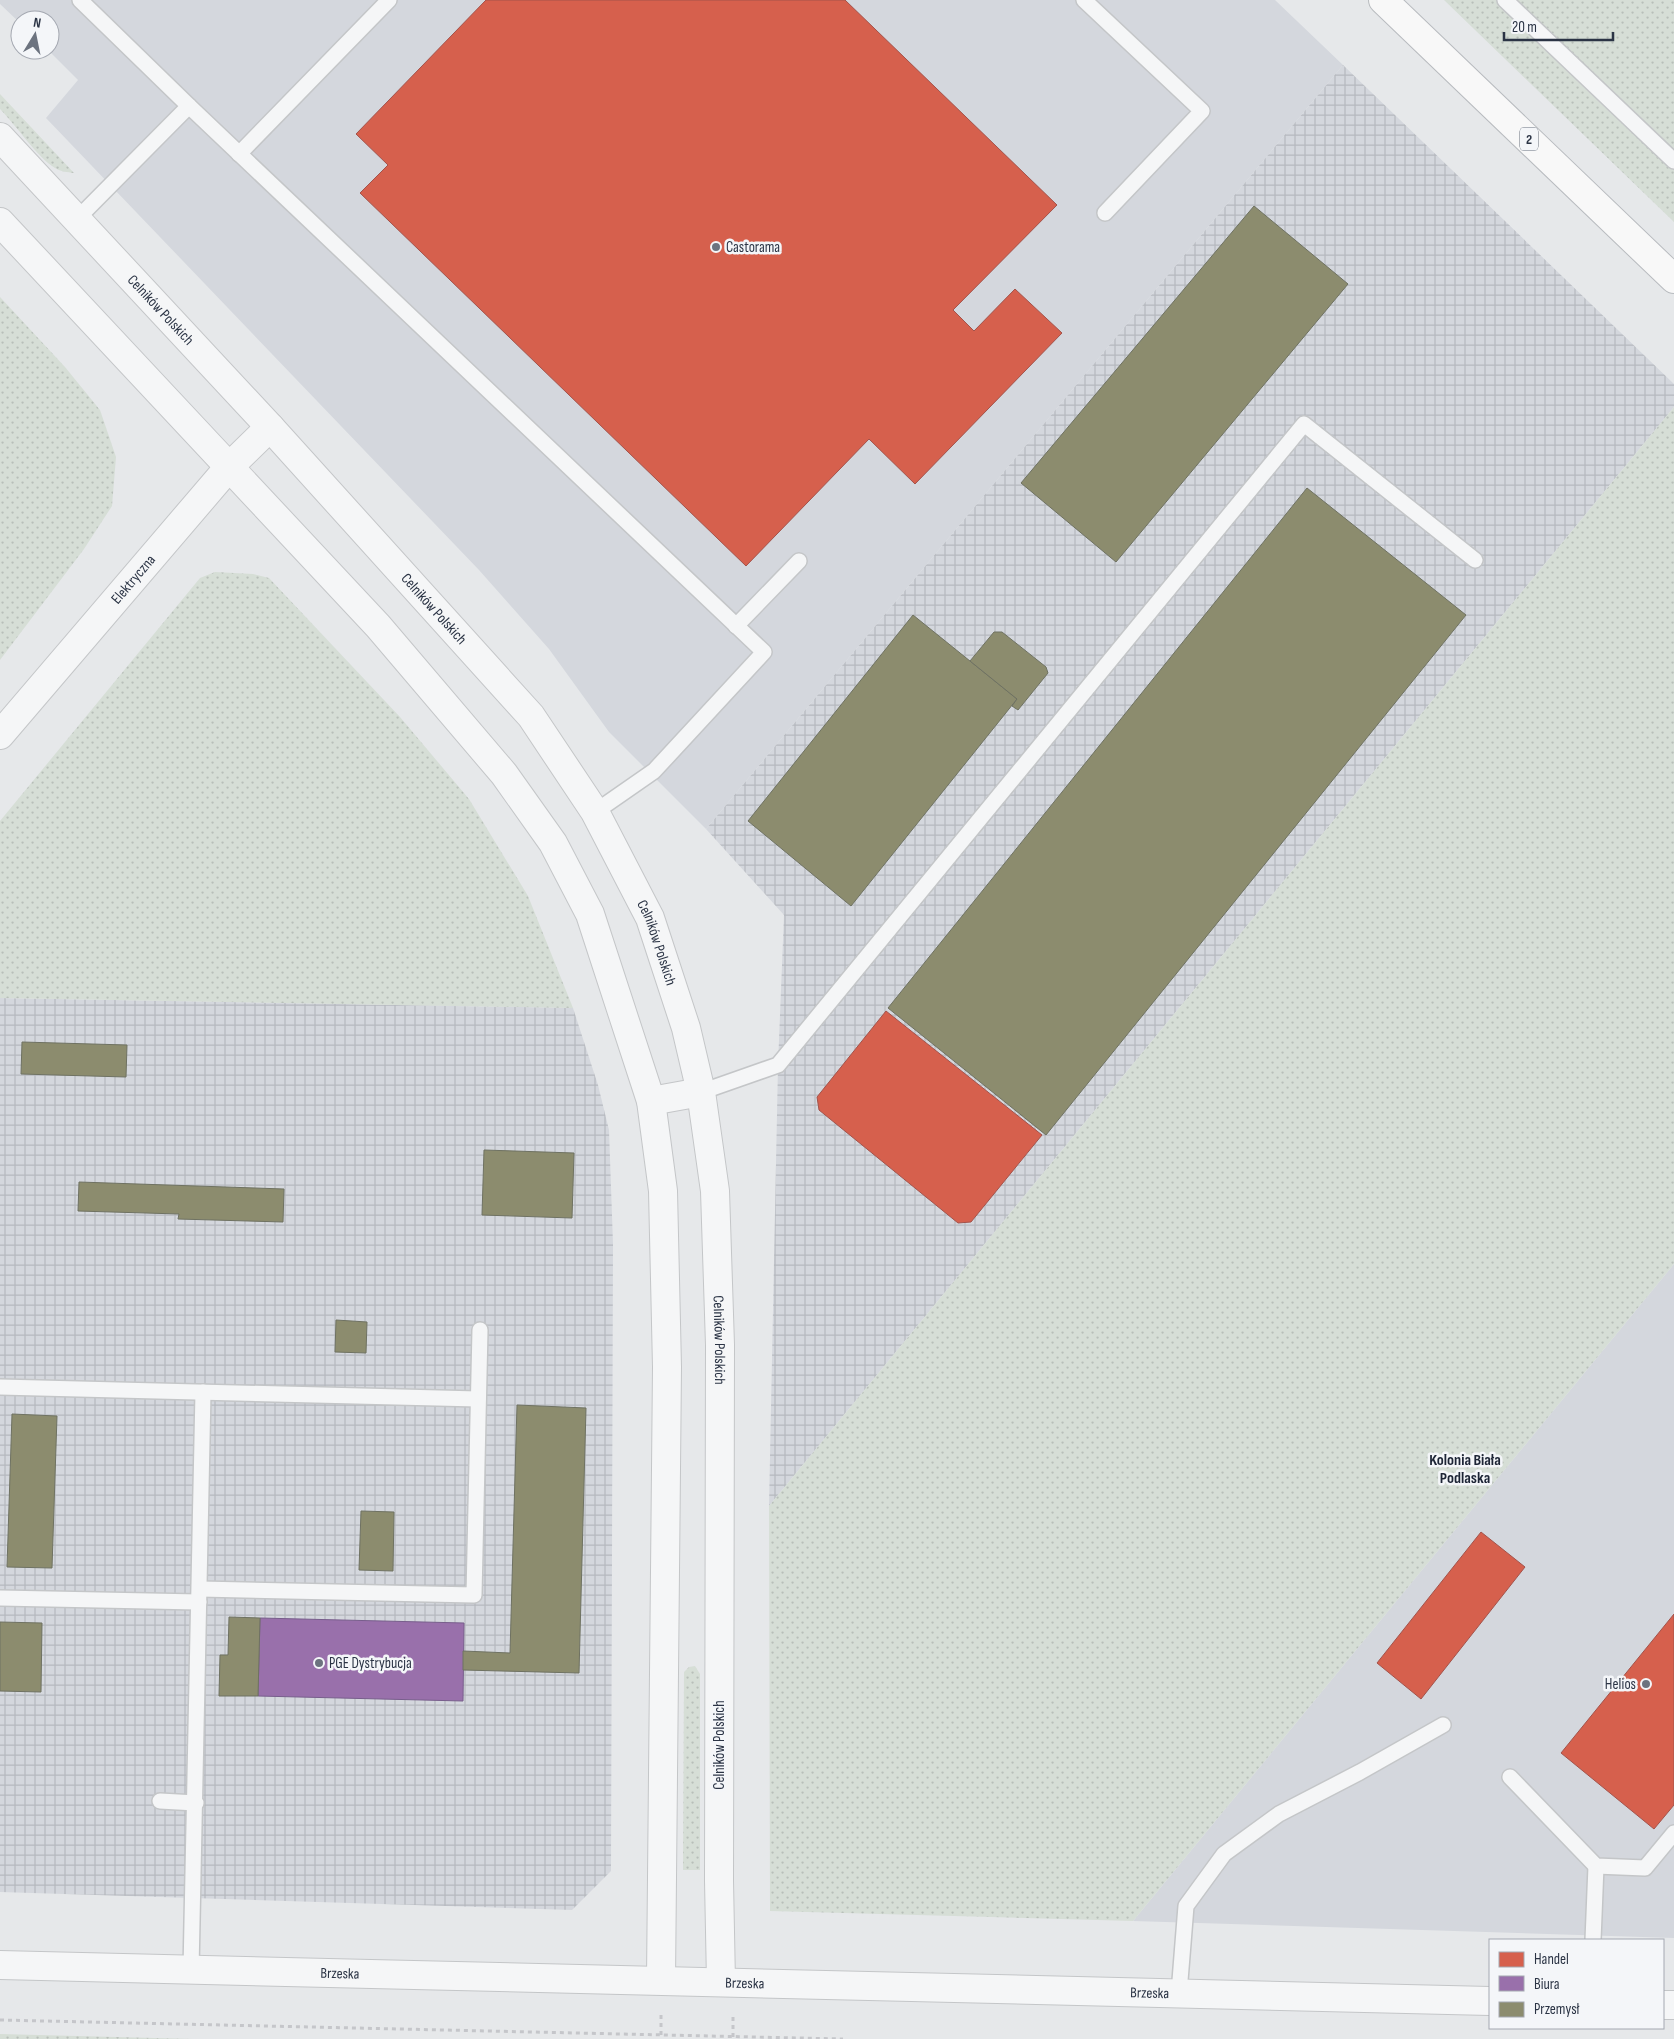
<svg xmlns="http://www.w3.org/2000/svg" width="1674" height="2039" font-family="'Sofia Sans Condensed',sans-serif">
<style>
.built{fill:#d4d7dd}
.industrial{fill:url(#industrial-grid)}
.grass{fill:url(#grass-dots)}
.shops{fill:#d6604d;stroke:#a3534b}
.offices{fill:#9970ab;stroke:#785e8c}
.industry{fill:#8c8c6e;stroke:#6f7262}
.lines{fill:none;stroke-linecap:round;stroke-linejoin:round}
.service-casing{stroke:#c4c6c8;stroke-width:18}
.minor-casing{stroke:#c4c6c8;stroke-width:30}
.tertiary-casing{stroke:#c4c6c8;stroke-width:30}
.trunk-casing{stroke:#b8bbbf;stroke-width:30}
.path{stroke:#c5c6ca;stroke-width:3;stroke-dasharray:4 4;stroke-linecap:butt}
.service{stroke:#f5f6f7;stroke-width:15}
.minor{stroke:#f5f6f7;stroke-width:28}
.tertiary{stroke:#f5f6f7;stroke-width:28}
.trunk{stroke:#f8f8f8;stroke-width:28}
.poi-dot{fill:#6c737f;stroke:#f4f6f9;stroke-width:2}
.labels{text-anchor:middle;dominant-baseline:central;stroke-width:5;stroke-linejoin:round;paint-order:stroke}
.shield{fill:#f4f6f9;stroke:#676e7b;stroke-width:1}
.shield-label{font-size:14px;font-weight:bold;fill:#2b3445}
.poi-label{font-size:15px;fill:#2b3445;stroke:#f4f6f9;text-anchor:start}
.street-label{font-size:15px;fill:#2b3445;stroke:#f4f6f9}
.neighbourhood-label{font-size:16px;font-weight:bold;fill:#1d2536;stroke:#f4f6f9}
</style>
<defs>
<pattern id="industrial-grid" width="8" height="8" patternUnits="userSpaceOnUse" patternTransform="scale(1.25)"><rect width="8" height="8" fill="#d4d7dd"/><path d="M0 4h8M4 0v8" fill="none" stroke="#b6b9bf"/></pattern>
<pattern id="grass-dots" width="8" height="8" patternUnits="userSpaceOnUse" patternTransform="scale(1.25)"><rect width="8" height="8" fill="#d6ded6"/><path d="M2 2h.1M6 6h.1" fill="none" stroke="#b8bfb9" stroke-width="1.8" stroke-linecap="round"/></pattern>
</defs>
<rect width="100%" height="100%" fill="#e6e8ea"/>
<g class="built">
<path d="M0,0H1275L1343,65L706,829L609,732L549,649L479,570L46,118L78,80L48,50H50V20H20V23L0,4Z"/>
<path d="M1674,1264V1938L1133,1921Z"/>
</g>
<g class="industrial">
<path d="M1343,65L1674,384V407L769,1506L778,1065L784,915L706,829Z"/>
<path d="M0,998L573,1008L598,1085L609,1130L613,1244L611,1871L572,1910L0,1892Z"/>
</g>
<g class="grass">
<path d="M1444,0H1674V222Z"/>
<path d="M0,94L74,173C67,172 61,172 55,168C38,158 15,124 0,109Z"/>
<path d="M0,297L65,367L100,410L116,457L112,506L84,549L0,660Z"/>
<path d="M1674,407V1264L1133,1921L770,1911L769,1506Z"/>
<path d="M215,572L253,574L269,578L400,717L469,799L528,896L573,1008L0,998V821L200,578Z"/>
<path d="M695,1666L700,1674V1870H683L684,1672L689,1667Z"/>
<path d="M0,2034L193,2039H0Z"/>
</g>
<g class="shops">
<path d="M486,0H845L1057,205L953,310L974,331L1015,289L1062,333L915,484L869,439L746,566L360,193L388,165L356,134Z"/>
<path d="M886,1011L1042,1135L971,1222L958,1223L819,1110L817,1097Z"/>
<path d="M1481,1532L1525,1567L1421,1699L1377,1663Z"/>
<path d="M1674,1614V1805L1654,1829L1561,1753Z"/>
</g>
<path class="offices" d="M260,1618L464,1623L463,1701L258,1696Z"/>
<g class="industry">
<path d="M1254,206L1348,284L1116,562L1021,483Z"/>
<path d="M1307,488L1466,615L1046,1135L888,1008Z"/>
<path d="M913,615L1017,699L851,906L748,821Z"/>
<path d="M994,632H1002L1046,667L1048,673L1018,710L1012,706L1017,699L970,661Z"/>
<path d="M22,1042L127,1045L126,1077L21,1074Z"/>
<path d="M484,1150L574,1153L572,1218L482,1215Z"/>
<path d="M79,1182L284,1189L283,1222L178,1219L179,1214L78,1211Z"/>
<path d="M336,1320L367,1322L366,1353L335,1352Z"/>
<path d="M517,1405L586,1408L579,1673L463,1670V1651L510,1653Z"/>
<path d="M12,1414L57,1416L52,1568L7,1567Z"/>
<path d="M361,1511L394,1512L393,1571L359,1570Z"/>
<path d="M229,1617L260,1618L258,1696H219L220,1655H228Z"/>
<path d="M0,1622L42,1623L41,1692L0,1691Z"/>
</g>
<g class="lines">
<g class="service-casing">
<g id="service">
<path d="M80,0L189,106"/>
<path d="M1084,0L1202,111L1105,213"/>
<path d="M1505,0L1674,161"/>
<path d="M239,154L389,0"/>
<path d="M77,219L189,106L764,652L654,771L595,812"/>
<path d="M736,626L799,561"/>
<path d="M701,1092L778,1065L1304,424L1475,560"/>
<path d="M0,1387L478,1399"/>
<path d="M200,1589L474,1595L480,1330"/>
<path d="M0,1598L199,1602"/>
<path d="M1510,1777L1596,1866L1645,1868L1674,1833"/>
<path d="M160,1801L196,1803"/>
<path d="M1593,1940L1596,1866"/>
<path d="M191,1970L203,1392"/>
<path d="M1179,1993L1186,1906L1224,1854L1279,1814L1360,1772L1443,1725"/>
</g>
</g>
<g class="minor-casing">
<g id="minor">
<path id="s1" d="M0,735L229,467L270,427"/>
<path d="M651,1101L701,1092"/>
</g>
</g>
<g class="tertiary-casing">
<g id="tertiary">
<path id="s2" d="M0,137L270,427L531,716L595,812L650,918L686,1028L701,1092L715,1191L720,1345L719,1881L721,1982"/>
<path d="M0,222L378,626L504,774L553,843L590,914L651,1101L663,1191L667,1367L661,1980"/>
<path id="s3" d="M0,1965L1490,2001"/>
<path d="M1663,2005H1674"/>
</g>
</g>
<g class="trunk-casing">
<path id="trunk" d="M1383,0L1674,279"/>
</g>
<g class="path">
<path d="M0,2020L843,2039"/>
<path d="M661,2035V2013"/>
<path d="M733,2037V2015"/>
</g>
<use href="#service" class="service"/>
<use href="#minor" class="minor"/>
<use href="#tertiary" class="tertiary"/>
<use href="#trunk" class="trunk"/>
</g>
<g class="poi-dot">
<circle cx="716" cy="247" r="5"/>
<circle cx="319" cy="1663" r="5"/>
<circle cx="1646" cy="1684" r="5"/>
</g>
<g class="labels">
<rect class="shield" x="1520" y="127.5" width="18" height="23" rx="4"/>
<g class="shield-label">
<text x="1529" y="139">2</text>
</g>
<g class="poi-label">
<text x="726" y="247">Castorama</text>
<text x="329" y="1663">PGE Dystrybucja</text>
<text x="1636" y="1684" text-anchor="end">Helios</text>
</g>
<g class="street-label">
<text stroke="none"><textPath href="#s2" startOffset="236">Celników Polskich</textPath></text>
<text stroke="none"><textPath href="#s1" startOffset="205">Elektryczna</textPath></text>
<text stroke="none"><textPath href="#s2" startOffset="641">Celników Polskich</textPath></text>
<text stroke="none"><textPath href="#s2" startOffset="1046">Celników Polskich</textPath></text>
<text stroke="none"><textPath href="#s2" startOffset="1451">Celników Polskich</textPath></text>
<text transform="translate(719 1745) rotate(-90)">Celników Polskich</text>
<text stroke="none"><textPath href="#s3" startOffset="340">Brzeska</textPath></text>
<text stroke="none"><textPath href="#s3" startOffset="745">Brzeska</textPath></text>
<text stroke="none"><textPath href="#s3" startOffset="1150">Brzeska</textPath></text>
</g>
<g class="neighbourhood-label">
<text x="1465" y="1460">Kolonia Biała<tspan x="1465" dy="18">Podlaska</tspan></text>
</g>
</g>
<rect x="1489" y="1939" width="175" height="90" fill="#f4f6f9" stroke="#a4a8b1"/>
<rect x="1499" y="1952" width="25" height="15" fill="#d6604d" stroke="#a4a8b1"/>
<text x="1534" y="1964" font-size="15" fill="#2b3445">Handel</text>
<rect x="1499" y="1976" width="25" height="15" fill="#9970ab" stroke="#a4a8b1"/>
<text x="1534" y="1989" font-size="15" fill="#2b3445">Biura</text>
<rect x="1499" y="2002" width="25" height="15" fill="#8c8c6e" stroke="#a4a8b1"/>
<text x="1534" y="2014" font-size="15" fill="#2b3445">Przemysł</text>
<g transform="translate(35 35) rotate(10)"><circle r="24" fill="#f4f6f9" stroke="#a4a8b1"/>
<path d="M0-4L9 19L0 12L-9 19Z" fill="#6c737f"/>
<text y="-8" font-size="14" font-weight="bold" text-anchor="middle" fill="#2b3445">N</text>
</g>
<path d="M1504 32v8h109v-8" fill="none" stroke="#2b3445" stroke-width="2.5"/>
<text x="1512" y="32" font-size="15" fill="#2b3445" stroke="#f4f6f9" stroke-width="4" paint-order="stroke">20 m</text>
</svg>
